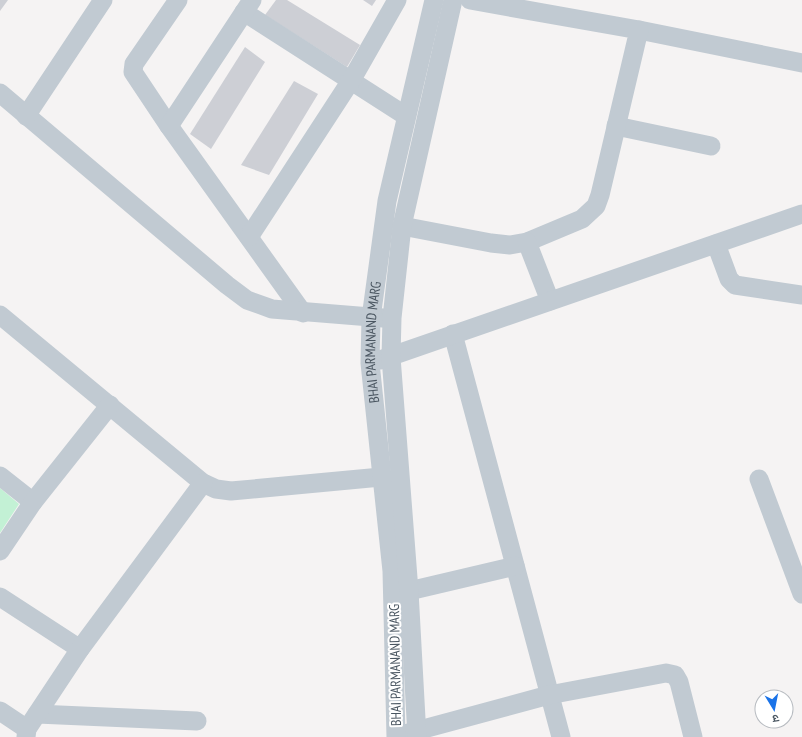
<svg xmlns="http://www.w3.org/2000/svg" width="802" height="737" font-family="'PT Sans Narrow','Noto Sans Devanagari',sans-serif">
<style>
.green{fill:#c3f1d5}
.building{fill:#cdcfd5}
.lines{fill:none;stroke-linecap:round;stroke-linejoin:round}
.minor{stroke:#c1cad2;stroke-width:19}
.labels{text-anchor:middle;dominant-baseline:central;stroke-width:4;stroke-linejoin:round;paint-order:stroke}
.street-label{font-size:14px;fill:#4a5661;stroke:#fff}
</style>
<rect width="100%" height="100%" fill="#f5f3f3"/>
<path class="green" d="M0,488L19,504L0,533Z"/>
<g class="building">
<path d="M0,0H8L0,11Z"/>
<path d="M276,0H287L360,45L347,67L265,15Z"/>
<path d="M363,0H376L372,6Z"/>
<path d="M245,47L265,62L211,149L190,134Z"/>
<path d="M294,81L318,94L269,175L241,165Z"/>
</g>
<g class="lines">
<g class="minor">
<path d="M178,0L134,64L133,72L169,126L303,313"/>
<path d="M244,12L406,116"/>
<path d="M639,30L802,63"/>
<path d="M0,93L227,285L247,300L272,309L383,318"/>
<path d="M26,116L103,0"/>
<path d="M169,126L252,0"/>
<path d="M616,126L711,146"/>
<path d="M402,226L491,243L510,245L527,242L582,219L596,206L600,195L639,30L470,0"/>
<path d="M249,237L352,79L397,0"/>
<path d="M527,242L550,301"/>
<path d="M716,244L729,279L735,285L802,295"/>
<path d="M0,315L203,483L216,489L231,491L381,477"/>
<path d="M453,334L561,737"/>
<path d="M380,360L802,214"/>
<path d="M0,476L33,502"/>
<path d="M759,479L802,594"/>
<path d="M0,551L33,502L110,405"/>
<path d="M409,591L515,566"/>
<path d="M0,597L80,649"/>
<path d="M0,711L27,729"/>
<path d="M37,714L197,721"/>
<path d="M405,734L549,695L666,673L675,675L679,682L693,737"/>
<path d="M26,737L27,729L80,649L203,483"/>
<path id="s1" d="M396,737L392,571L370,363L371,318L387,201L434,0"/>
<path d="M417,737L409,591L391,357L392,318L402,226L453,0"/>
</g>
</g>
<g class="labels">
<g class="street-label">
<text stroke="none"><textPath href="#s1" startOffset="396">BHAI PARMANAND MARG</textPath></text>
<text transform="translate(395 665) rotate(-91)">BHAI PARMANAND MARG</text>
</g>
</g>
<g transform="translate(774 709) rotate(170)"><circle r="19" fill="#ffffff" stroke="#b7bbc0"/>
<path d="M0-3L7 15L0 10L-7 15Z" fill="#1a73e8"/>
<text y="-6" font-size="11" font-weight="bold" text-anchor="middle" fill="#4a5661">उ</text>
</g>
</svg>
